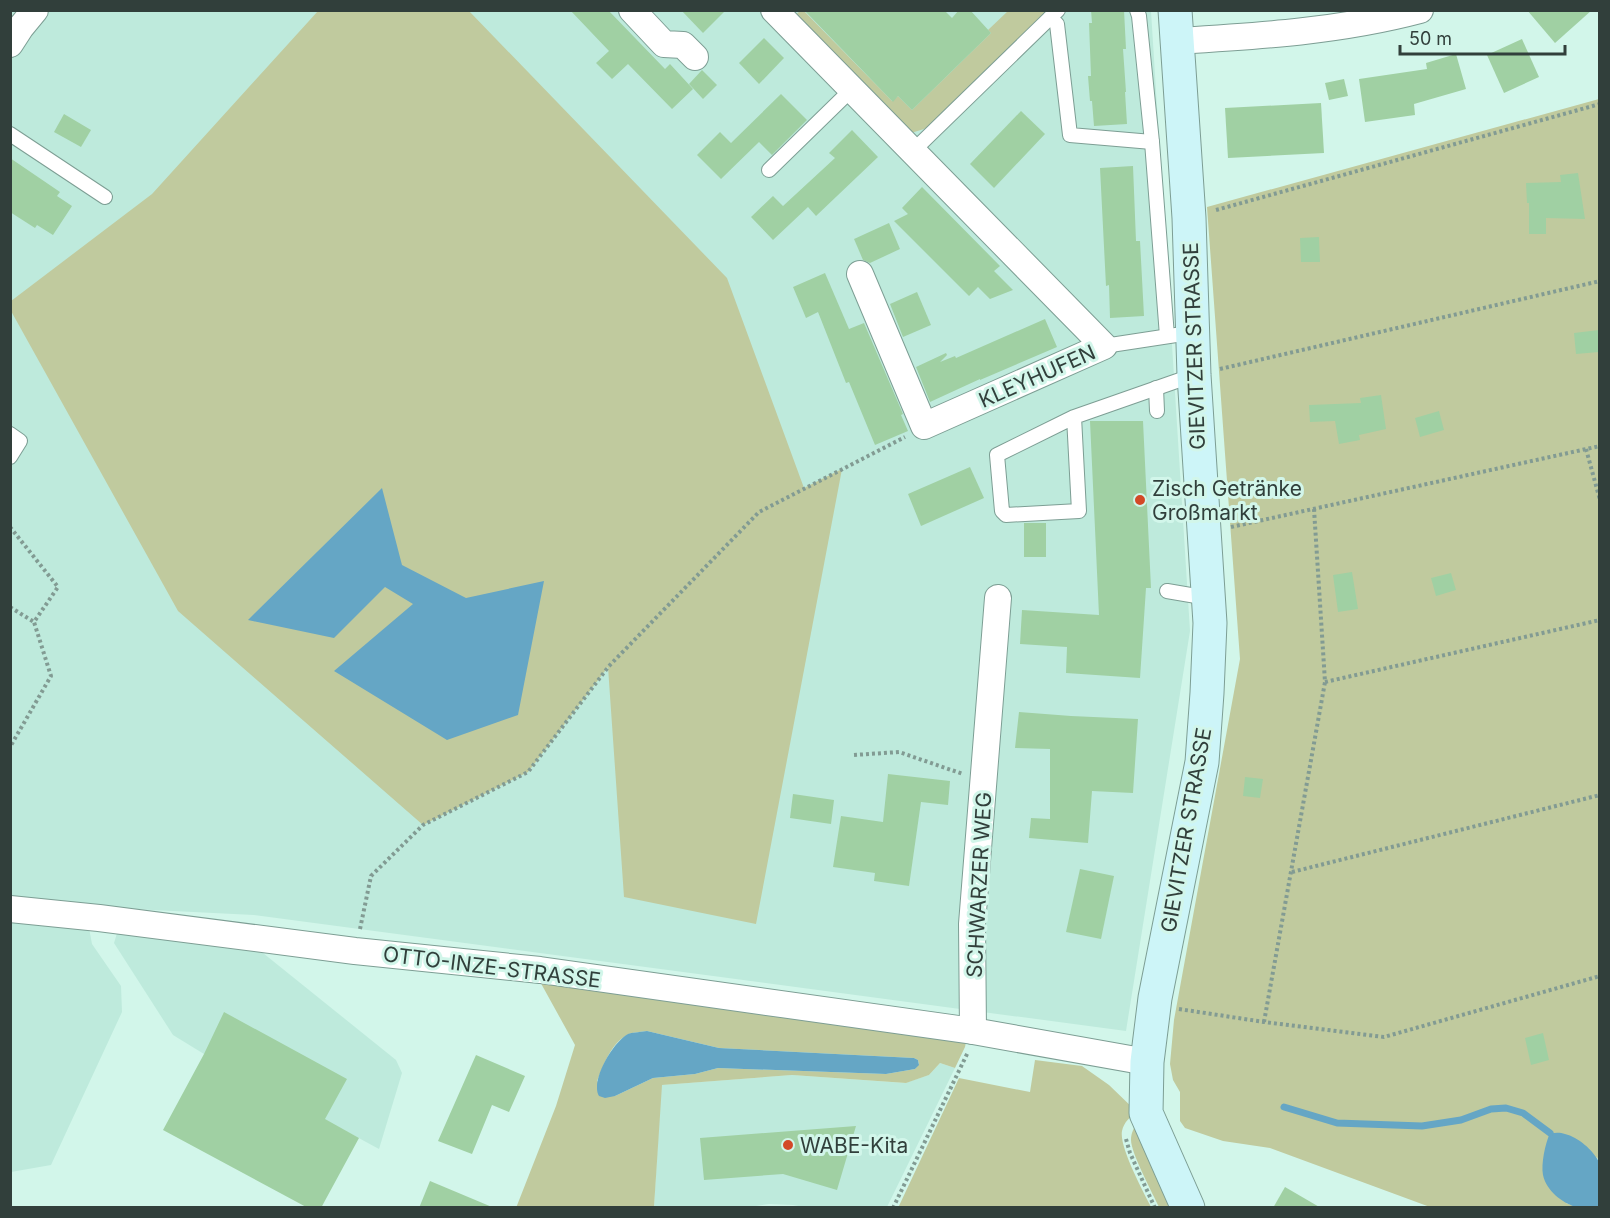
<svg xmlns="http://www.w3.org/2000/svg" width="1610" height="1218" font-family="Inter,sans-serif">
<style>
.built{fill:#beeadc}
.green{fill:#c0ca9e;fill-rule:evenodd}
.water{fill:#65a6c5}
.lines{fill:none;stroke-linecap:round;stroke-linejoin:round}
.stream{stroke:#65a6c5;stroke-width:7}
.building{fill:#a0d0a3}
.service-casing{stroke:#7d9e94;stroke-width:16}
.minor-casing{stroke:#7d9e94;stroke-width:28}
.secondary-casing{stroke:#7d9e94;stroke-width:35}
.path{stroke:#829b93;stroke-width:4;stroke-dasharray:3 3;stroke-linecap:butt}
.service{stroke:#fff;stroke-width:14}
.minor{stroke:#fff;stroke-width:26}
.secondary{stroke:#cdf5f8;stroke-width:33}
.poi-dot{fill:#d34927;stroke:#d2f6ea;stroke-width:2}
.labels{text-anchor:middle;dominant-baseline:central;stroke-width:6;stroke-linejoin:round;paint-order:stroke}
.street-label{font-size:21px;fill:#313f3b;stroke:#d2f6ea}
.poi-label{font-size:21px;fill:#313f3b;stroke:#d2f6ea;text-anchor:start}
</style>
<rect width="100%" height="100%" fill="#d2f6ea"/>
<g class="built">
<path d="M11,11H1151L1190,631L1126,1031L254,915L92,907L89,928L92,944L121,986L122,1012L51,1165L11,1172Z"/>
<path d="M118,930L258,949L396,1060L402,1073L379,1149L204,1054L173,1035L114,943Z"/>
<path d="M940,1063L955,1068L887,1207L809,1208L793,1205L769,1204L743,1208H654L661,1085L792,1075L905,1083L929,1075Z"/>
</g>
<g class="green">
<path d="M318,11H469L727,278L804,488L842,469L756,924L624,897L608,667L528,772L423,825L178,611L11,311V301L152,194Z"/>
<path d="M800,11H804L892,101L898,96L912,110L991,33L988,30L1008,11H1048L931,125L924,129L911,133L791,19Z"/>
<path d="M1599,99V1162L1597,1157L1566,1203L1577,1207H1430L1270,1148L1223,1141L1185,1128L1180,1121V1092L1173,1080L1170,1064L1174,1020L1240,659L1207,207Z"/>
<path d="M538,978L967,1037L965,1047L955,1068L940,1063L929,1075L906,1083L792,1075L662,1085L654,1207L516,1208L556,1106L575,1045ZM647,1031L719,1048L914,1058L918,1060L919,1064L915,1069L886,1074L718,1068L695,1074L653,1078L615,1096L597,1081C604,1065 611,1042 629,1034C634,1032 642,1032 647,1031Z"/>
<path d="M1035,1060L1082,1066L1109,1085L1137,1112C1130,1117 1124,1122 1122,1131C1119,1147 1143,1191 1151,1207L898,1208L959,1078L1030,1092Z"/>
<path d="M1137,1122L1177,1207H1159C1153,1194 1131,1153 1131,1140C1131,1133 1134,1128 1137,1122Z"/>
</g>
<g class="water">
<path d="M382,488L402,565L466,598L544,581L518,715L447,740L334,671L413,604L385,587L334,638L248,620Z"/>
<path d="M647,1031L719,1048L914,1058L918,1060L919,1065L915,1069L886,1074L718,1068L695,1074L653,1078L615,1096L605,1098L599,1096C590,1081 613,1042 628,1034C634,1032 642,1032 647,1031Z"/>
<path d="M1550,1133C1555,1133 1560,1132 1565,1134C1578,1137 1593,1150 1599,1162V1207C1592,1208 1583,1209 1576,1207C1562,1203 1546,1190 1543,1175C1541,1164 1545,1144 1550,1133Z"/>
</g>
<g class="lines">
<path class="stream" d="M1284,1107L1337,1123L1422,1126L1461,1120L1491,1109L1506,1108L1523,1113L1550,1133"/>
</g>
<g class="building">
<path d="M570,10H608L665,69L670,64L693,89L672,109L628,64L612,79L596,63L609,51Z"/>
<path d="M681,10H726L703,33Z"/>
<path d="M804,10H944L952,18L959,10H970L991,33L912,110L898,96L893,102Z"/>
<path d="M1091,10H1124L1126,49H1123L1126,92H1125L1127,124L1094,126L1092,101H1090L1088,76H1091L1089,23H1092Z"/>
<path d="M1527,10H1592L1555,43Z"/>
<path d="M764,38L784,58L759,84L739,63Z"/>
<path d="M1522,39L1539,77L1504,93L1487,55Z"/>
<path d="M1456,54L1466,89L1414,104L1415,115L1365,122L1359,79L1427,69L1426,63Z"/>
<path d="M702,70L717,85L703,99L689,84Z"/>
<path d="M1344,79L1348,96L1329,100L1325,83Z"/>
<path d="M781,94L807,120L772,155L759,142L721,179L697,155L720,132L731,143Z"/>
<path d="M1321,103L1324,153L1228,158L1225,108Z"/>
<path d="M1021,111L1045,134L994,188L970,164Z"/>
<path d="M64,114L91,130L81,147L54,132Z"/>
<path d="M852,130L878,157L816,216L808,207L773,240L751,217L773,196L783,206L835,158L829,153Z"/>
<path d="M10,158L60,192L57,196L72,206L53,235L37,225L35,228L10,212Z"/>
<path d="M1133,166L1136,241H1140L1144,316L1110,318L1109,285L1106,286L1100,168Z"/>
<path d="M1578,173L1585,219L1546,218V234H1529V203H1527L1526,183L1561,182L1560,175Z"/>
<path d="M922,187L1000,266L994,271L1013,290L990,299L978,287L969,296L894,221L908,214L902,208Z"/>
<path d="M889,223L900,249L870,263L863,260L854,239Z"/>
<path d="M1319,237L1320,262H1301L1300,238Z"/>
<path d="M825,273L849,329L864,323L903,414L901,415L908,431L875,445L849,382L846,383L818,312L806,318L793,287Z"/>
<path d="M917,292L931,325L903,337L890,304Z"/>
<path d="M1045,319L1057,347L980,380V379L930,402L916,367L946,353L947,355L940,362L955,356L956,358Z"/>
<path d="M1599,330V352L1576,354L1574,333Z"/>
<path d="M1381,395L1386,429L1359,435L1360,440L1339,444L1335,421L1310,422L1309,405L1361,403L1360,398Z"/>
<path d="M1439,411L1444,430L1420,437L1415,418Z"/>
<path d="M1090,421H1143L1151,588H1146L1140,678L1066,673L1067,647L1020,644L1022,610L1099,615Z"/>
<path d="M970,467L984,498L921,526L908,494Z"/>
<rect x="1024" y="523" width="22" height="34"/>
<path d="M1352,572L1358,609L1338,612L1333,575Z"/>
<path d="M1451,573L1456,590L1436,596L1431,578Z"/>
<path d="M1019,712L1071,716L1138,719L1133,793L1092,791L1088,843L1029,838L1031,818L1050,819V749L1015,748Z"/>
<path d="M888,774L950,781L948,805L921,802L909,886L874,881L875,873L833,867L841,816L883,822Z"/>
<path d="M1245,777L1263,779L1260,798L1243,796Z"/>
<path d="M793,794L834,800L831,824L790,818Z"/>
<path d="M1080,869L1114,876L1101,939L1066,932Z"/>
<path d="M224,1012L347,1079L325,1119L359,1138L321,1208H308L163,1130L204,1054Z"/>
<path d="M1543,1033L1549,1060L1531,1065L1525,1038Z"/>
<path d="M476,1055L525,1076L509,1112L492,1105L472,1154L438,1141Z"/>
<path d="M856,1126L837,1190L783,1174L704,1180L700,1138Z"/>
<path d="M430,1181L492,1207V1208H419Z"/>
<path d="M1285,1187L1321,1208H1273Z"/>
</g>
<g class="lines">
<g class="service-casing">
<g id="service">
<path d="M1137,10L1139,16L1152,142L1167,336"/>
<path d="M1050,18L1057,24L1070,135L1152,142"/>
<path d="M10,134L105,197"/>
<path d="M912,152L1058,10"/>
<path d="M769,170L851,90"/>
<path d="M1104,346L1176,335"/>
<path d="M1156,388L1157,411"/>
<path d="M1074,417L997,455L1002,511L1006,515L1079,511L1074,417L1194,375"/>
<path d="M10,434L20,441L10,457"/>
<path d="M1167,591L1208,598"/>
</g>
</g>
<g class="minor-casing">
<g id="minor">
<path d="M632,10L664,44L683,45L695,57"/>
<path d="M774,10L1104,346L924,426L860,274"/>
<path d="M1178,41C1260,36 1341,31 1420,10"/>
<path d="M10,44L21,27L35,10"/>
<path d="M10,909L99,918L355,951L540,970L973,1031L1147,1062"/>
<path d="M973,1031L972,924L998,598"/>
</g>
</g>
<g class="secondary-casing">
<path id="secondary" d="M1175,10L1189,218L1194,375L1210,623L1207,693L1202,762L1155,998L1147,1062L1146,1113L1188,1208"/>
</g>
<g class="path">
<path d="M1216,210L1600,104"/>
<path d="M1220,369L1600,281"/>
<path d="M1586,449L1600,500"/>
<path d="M10,527L58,587L34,622L51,676L10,747"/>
<path d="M1231,527L1600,446"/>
<path d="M10,607L34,622"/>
<path d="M1325,682L1600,620"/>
<path d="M854,755L899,752L963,774"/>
<path d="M1292,872L1600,795"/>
<path d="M360,929L371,876L423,825L528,772L609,666L759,512L905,437"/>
<path d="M1179,1009L1264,1022L1384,1037L1600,976"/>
<path d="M1264,1022L1325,682L1314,509"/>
<path d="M1126,1139L1130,1153L1155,1208"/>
<path d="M893,1208L968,1052"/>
</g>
<use href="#service" class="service"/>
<use href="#minor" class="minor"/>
<use href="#secondary" class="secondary"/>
</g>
<g class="poi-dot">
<circle cx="1140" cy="500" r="6"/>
<circle cx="788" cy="1145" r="6"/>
</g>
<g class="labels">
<g class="street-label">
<text transform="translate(1194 346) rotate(-92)">GIEVITZER STRASSE</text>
<text transform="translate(1037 376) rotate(-24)">KLEYHUFEN</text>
<text transform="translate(1186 830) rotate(-80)">GIEVITZER STRASSE</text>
<text transform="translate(979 885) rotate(-87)">SCHWARZER WEG</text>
<text transform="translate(492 967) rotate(7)">OTTO-INZE-STRASSE</text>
</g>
<g class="poi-label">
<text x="1152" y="488">Zisch Getränke<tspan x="1152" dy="24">Großmarkt</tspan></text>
<text x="800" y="1145">WABE-Kita</text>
</g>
</g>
<rect width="1610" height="1218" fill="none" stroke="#313f3b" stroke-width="24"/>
<path d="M1400 45v9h165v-9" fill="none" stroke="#313f3b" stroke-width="3"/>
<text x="1409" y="45" font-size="18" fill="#313f3b" stroke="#d2f6ea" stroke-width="4.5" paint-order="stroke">50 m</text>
</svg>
